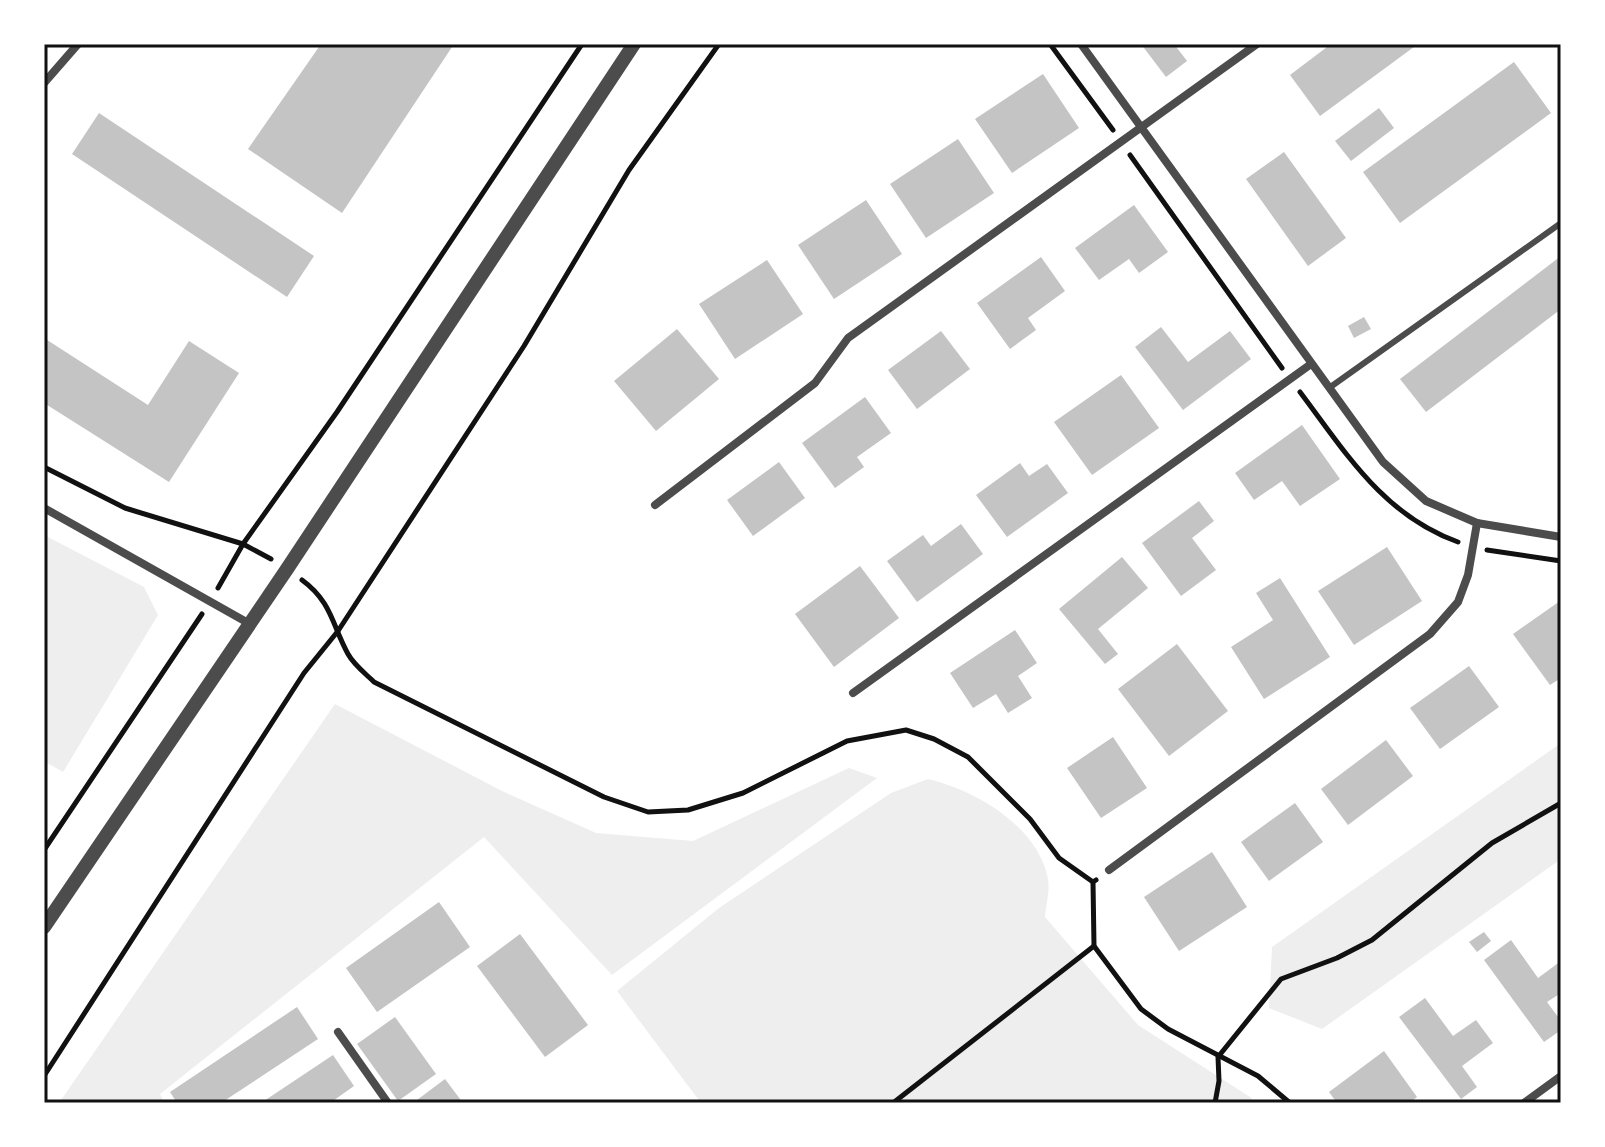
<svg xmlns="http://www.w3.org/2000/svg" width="1605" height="1147" font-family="'DejaVu Sans',sans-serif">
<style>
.green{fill:#eee}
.building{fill:#c4c4c4}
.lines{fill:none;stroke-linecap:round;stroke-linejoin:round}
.path{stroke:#111;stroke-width:5}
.service{stroke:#4c4c4c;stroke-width:6}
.minor{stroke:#4c4c4c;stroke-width:8}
.tertiary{stroke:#4c4c4c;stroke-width:14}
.neatline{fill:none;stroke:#111;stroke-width:3}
</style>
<rect width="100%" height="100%" fill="#fff"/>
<g class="green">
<path d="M44,535L144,587L158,615L63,772L44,761Z"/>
<path d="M335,704L502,791L596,833L693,841L849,768L877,778L612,975L484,837L160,1094L164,1103H59Z"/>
<path d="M1561,743V859L1322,1029L1269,1008L1272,947Z"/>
<path d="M928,779C975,790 1038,826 1048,879C1050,890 1046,905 1045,917L1138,1025L1250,1097L1255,1103H701L617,991L719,908L891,793Z"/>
</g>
<g class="building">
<path d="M321,44H454L342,213L248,149Z"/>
<path d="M1141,44H1174L1187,61L1166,77Z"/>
<path d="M1331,44H1418L1320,116L1290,75Z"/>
<path d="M1514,62L1551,113L1400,223L1363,172Z"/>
<path d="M1043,74L1079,128L1012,173L975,119Z"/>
<path d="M1379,108L1394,128L1351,161L1335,141Z"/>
<path d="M99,113L314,256L287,297L72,154Z"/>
<path d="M958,139L994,193L926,238L890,184Z"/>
<path d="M1284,152L1346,238L1308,266L1246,179Z"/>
<path d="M866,200L902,254L834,299L798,245Z"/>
<path d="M1134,205L1168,252L1139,273L1129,259L1099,280L1075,248Z"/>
<path d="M1561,256V309L1426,412L1400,379Z"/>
<path d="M1041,257L1065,291L1028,318L1036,330L1010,349L977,303Z"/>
<path d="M767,260L803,314L735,359L699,304Z"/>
<path d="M1364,317L1371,329L1354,338L1348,326Z"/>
<path d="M1161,327L1188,362L1230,331L1251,359L1183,410L1135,347Z"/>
<path d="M677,329L719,379L656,431L614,381Z"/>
<path d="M941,331L970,369L917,409L888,370Z"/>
<path d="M44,338L148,405L189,341L239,373L169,482L44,403Z"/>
<path d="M1121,375L1159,428L1092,475L1054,422Z"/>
<path d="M865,397L891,433L857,457L864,467L835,488L802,443Z"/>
<path d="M1302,425L1340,479L1300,506L1282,481L1254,500L1235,473Z"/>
<path d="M779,462L805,498L753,536L727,500Z"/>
<path d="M1020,463L1029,476L1047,464L1068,493L1007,537L976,495Z"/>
<path d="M1199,501L1214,521L1192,538L1216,570L1181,596L1142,543Z"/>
<path d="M961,524L983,554L917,602L887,561L923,535L931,546Z"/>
<path d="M1387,547L1422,601L1354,645L1318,591Z"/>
<path d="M1122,557L1148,588L1098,629L1118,654L1105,664L1059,609Z"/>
<path d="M860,566L899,618L834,667L795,614Z"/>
<path d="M1280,578L1330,657L1264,699L1231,647L1273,620L1256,593Z"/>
<path d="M1560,601L1561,678L1550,685L1513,634Z"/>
<path d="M1015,630L1037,663L1018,676L1032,698L1008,713L996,694L973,708L950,673Z"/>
<path d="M1177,644L1228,711L1169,756L1118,689Z"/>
<path d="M1469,666L1499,707L1440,749L1410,708Z"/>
<path d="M1113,737L1147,788L1101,818L1067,768Z"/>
<path d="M1386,740L1413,776L1348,825L1321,789Z"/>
<path d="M1295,803L1323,842L1269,881L1241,842Z"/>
<path d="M1212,852L1247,907L1179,951L1144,897Z"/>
<path d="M439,902L470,947L377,1012L346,968Z"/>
<path d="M1484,932L1491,941L1477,952L1469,942Z"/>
<path d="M520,934L588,1025L545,1057L477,966Z"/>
<path d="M1511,940L1538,978L1561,961V993L1547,1002L1561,1021V1030L1544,1042L1484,960Z"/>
<path d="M1425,998L1453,1036L1476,1020L1493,1043L1462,1066L1477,1087L1461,1099L1399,1017Z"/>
<path d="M297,1007L318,1039L221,1103H177L170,1092Z"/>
<path d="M395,1017L436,1074L398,1101L357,1044Z"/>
<path d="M1384,1051L1417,1097L1409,1103H1337L1329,1092Z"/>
<path d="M333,1055L354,1086L330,1103H261Z"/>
<path d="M445,1079L463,1103H413Z"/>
</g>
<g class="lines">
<g class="path">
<path d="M1050,44L1113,130"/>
<path d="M1130,155L1282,368"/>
<path d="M1300,392C1346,453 1383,515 1458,542"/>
<path d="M44,467L125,508L243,544L271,559"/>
<path d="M1487,550L1561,561"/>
<path d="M302,580C332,602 332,625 348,654C354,665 366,674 374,682L604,797L648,812L688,810L743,793L847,741L906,730L934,739L968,757L1030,819L1059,858L1093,882"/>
<path d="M218,588L243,544L337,412L582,44"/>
<path d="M44,850L202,614"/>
<path d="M1096,880L1093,882L1094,946L1141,1009L1168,1029L1258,1076L1290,1103"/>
<path d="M44,1076L304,673L338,631L524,346L629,170L719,44"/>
<path d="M893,1103L1094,946"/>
<path d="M1215,1103L1219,1081L1218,1057L1281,979L1337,958L1372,940L1492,843L1561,803"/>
</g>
<path class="service" d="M1329,388L1561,223"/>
<g class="minor">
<path d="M1081,44L1383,462L1426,501L1477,523L1561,537"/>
<path d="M44,83L78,44"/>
<path d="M655,505L815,383L848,338L1257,44"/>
<path d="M44,508L250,624"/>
<path d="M853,693L1311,364"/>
<path d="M1109,870L1430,634L1458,602L1468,575L1477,523"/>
<path d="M338,1032L388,1103"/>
<path d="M1524,1103L1561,1076"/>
</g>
<path class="tertiary" d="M44,927L287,569L634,44"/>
</g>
<rect width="1605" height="1147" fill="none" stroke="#ffffff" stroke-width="92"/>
<rect x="46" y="46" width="1513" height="1055" class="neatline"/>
</svg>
